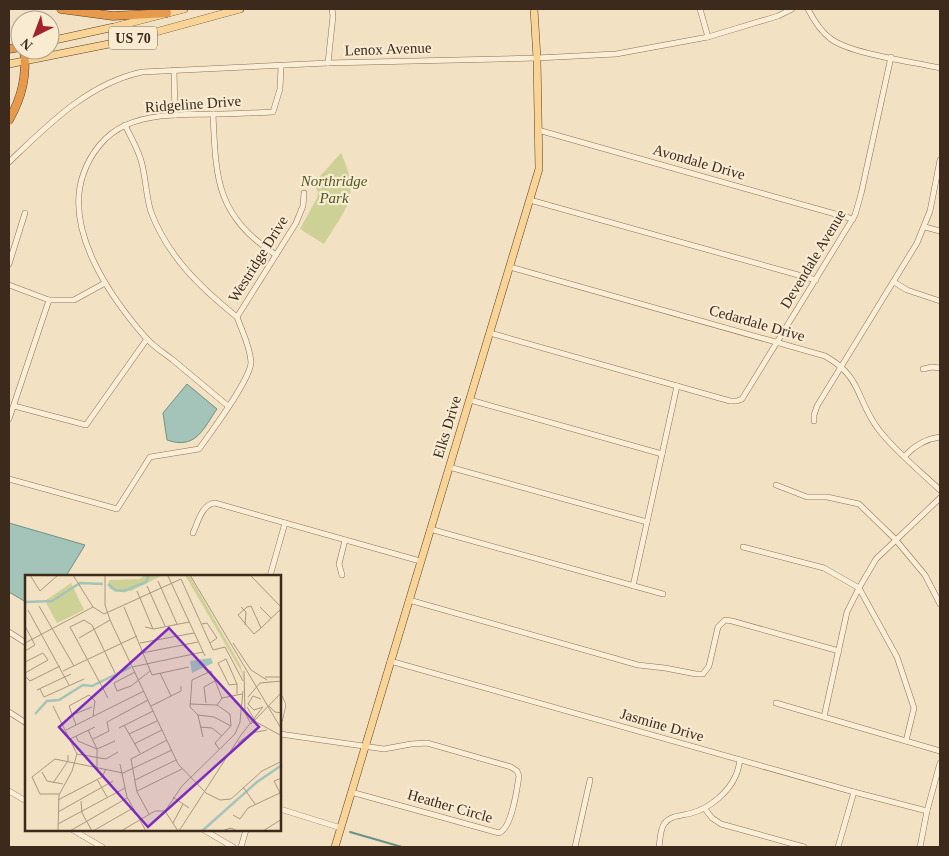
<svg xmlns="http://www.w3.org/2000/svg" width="949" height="856" font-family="Georgia,serif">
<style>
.green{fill:#cdd195}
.water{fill:#a5c4b9;stroke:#6a9387}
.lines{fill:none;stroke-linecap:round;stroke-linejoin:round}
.stream{stroke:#6a9387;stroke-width:2}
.minor-casing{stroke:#8d7157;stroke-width:6}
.major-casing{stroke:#5b3f2c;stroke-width:8}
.highway-casing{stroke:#5b3f2c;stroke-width:9}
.minor{stroke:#fbeed6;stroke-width:5}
.major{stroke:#f8d497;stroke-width:7}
.highway{stroke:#e89a4c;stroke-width:8}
.labels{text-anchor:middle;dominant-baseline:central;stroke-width:4.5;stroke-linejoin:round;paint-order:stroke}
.shield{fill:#f8ebd2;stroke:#746453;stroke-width:1}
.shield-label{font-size:14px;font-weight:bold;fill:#3c2a1d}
.street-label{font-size:15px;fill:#3c2a1d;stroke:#f8ebd2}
.park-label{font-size:15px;font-style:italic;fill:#4f5a22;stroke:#f8ebd2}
.inset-river{fill:none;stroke:#a5c4b9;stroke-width:2.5}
.inset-road{fill:none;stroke:#a99880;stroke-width:1}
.view{fill:#7b2cbf;fill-opacity:0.15;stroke:#7b2cbf;stroke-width:2.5}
.inset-edge{fill:none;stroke:#3c2a1d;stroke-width:2.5}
</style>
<rect width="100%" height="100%" fill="#f2e1c2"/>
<path class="green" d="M341,153C361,198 347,206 324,244L300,229L317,198L318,192L313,184Z"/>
<g class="water">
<path d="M187,384L217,409C203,429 196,450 167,440L163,413Z"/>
<path d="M9,523L85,545L66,576H26V602L9,592Z"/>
</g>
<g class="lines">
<path class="stream" d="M350,832L402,847"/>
<g class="minor-casing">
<g id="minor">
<path d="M700,9L708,37"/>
<path d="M808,9C814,21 820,31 831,39C851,54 914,62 940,68"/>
<path d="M328,63L333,16L332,9"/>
<path d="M174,70L175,115"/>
<path d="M213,114C216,180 216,215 276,255"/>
<path d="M125,125C131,138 139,150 142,164C146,180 146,196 151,212C168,257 201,288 237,317"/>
<path d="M538,130L853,219"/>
<path d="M9,162C48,125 87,84 142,72L328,63L537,58L616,54L708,37L778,16L792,9"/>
<path d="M530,200L816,280"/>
<path d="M925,227L940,231"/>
<path d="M9,264L25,213"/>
<path d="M510,267L825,356C863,377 856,401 879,430C896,452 920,471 940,490"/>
<path d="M894,282L907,290L940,301"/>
<path d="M9,285L49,300H74L105,283"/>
<path d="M490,333L730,401H737L742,399L855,215L861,194L891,57"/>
<path d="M923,369L932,367L940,368"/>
<path d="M470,400L662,454"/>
<path d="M14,406L86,425L147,339"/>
<path d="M228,406C210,391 191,375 173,360C164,353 154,347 146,338C111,298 64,231 83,175C90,154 105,134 126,125C153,113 183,115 212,114C232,114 253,113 273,112L280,89L281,66"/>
<path d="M9,419L49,300"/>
<path d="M814,421V415L817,406L917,243L930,211L940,160"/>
<path d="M905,456C915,445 925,439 940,437"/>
<path d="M449,467L647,522"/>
<path d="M9,479L117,509L150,457L199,449C211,432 251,379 251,362C250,346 242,331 237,317L296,223L303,206L304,193"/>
<path d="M776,485L807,497H827L859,504L895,539L925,575L940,604"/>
<path d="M430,529L663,594"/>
<path d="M193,533C198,522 202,504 215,503L420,561"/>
<path d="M743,547L824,568L859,588L897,657L914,708L906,741"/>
<path d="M342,575L339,564L345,540"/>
<path d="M270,576L285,523"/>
<path d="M633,586L677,386"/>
<path d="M409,600L638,665L665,668L696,674H703L709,666L718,627L725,620L732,621L839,651"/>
<path d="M9,632L26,643"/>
<path d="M390,661L854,792L927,811"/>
<path d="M280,698L283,705L280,719"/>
<path d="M776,703L940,751"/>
<path d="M9,712L26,723"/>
<path d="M824,717L847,612L859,588L876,559L940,498"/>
<path d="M280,734L384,749L411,744L427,743L511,767L517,771L519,776C517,789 512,828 499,833L351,792"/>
<path d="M9,791L26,801"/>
<path d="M280,809L341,828"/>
<path d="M705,809L712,818L721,824L804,847"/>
<path d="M73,830L102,847"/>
<path d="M204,830L233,847"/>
<path d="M241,847L246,830"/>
<path d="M575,847L590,780"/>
<path d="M659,847C660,841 660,830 664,824C670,815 682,816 692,813C710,808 729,792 736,775C738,771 739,765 740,760"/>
<path d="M838,847L854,792"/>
<path d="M920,847L927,811L940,763"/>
</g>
</g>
<g class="major-casing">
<g id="major">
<path d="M50,41L114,27L184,9"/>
<path d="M9,64L119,42L240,9"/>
<path d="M335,847L539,169L537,58L534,9"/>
</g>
</g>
<g class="highway-casing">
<g id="highway">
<path d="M61,9L113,16L167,13"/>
<path d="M9,49L20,47"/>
<path d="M9,120C22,97 27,76 24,50"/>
</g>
</g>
<use href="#minor" class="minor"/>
<use href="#major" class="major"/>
<use href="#highway" class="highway"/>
</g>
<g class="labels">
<rect class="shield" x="109" y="26.5" width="48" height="23" rx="4"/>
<g class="shield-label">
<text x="133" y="38">US 70</text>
</g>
<g class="street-label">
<text transform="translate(388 49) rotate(-2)">Lenox Avenue</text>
<text transform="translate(193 104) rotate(-4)">Ridgeline Drive</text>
<text transform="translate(699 162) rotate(16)">Avondale Drive</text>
<text transform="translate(258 259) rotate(-58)">Westridge Drive</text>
<text transform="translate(813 259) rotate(-59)">Devendale Avenue</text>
<text transform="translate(757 323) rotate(16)">Cedardale Drive</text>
<text transform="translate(447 427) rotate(-73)">Elks Drive</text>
<text transform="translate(662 725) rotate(16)">Jasmine Drive</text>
<text transform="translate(450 806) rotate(16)">Heather Circle</text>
</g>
<g class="park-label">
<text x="334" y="181">Northridge<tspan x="334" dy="17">Park</tspan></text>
</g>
</g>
<g transform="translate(25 575)">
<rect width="256" height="256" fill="#f2e1c2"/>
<path d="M119,0H138L106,16L91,17L84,13V5L115,4ZM160,0H164L216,91L219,107L216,96ZM46,8L59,35L32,48L20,26Z" fill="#cdd195"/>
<path d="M186,83L188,88L167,98L165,86Z" fill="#a5c4b9"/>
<path class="inset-river" d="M83,9L90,15L99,16L121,7L124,0M0,27L27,26L55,8L78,9M10,139L22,126L34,125L58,110L67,111L106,92M177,256L232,207L257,190"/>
<path class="inset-road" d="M5,0L15,16L33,0M48,0L68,32L79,39L156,4L188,75L200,72L218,106M80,0V30L85,45L153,189L181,218M165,0L257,155M225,0L257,33M143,1L180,81M133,6L152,49M122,11L140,51M112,16L128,54M14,31L49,91M99,32L127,100L164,92M216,32L221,37L220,50M235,32L246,43M3,35L44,110M177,49L182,48L192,63L185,68M0,51L10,70L0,76M45,52L83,123M45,52L59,45L67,50L90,98M120,52L129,54L164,47M236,53L226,31L222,32L213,40L229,59L236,53L257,33M54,63L85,45M0,68L68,32M115,68L169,58M208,68L226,95L242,105M117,78L173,67M0,87L18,78L23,85L0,98M107,92L178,77M38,96L112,61M219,96L220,138L226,149L257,117M110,97L89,108L92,116L106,111L125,96M135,98L146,121M0,101L5,106L35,91M240,102H257M15,114L19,122L59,104M12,115L46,99M212,119V109L201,84L193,88L204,110L212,109M223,122L235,108L257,106M236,124L228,121L223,129L229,135L238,132M181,128L179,112L190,106M165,129L192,130L205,139L206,151L190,168L194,174M192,130L197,123L217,119M28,131L52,179L47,196L34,220L33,256M126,131L156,116V111M244,131L250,137L257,138M222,132L231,147L257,161M47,140L67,132M173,140L189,142L206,151M51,150L44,131L64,120L70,126L68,141M99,150L115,178M175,152L187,153L197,161M94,153L128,136M41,155L119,116M63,155L72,174V194M104,159L132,146M51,161L53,166L72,174L90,166M178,162L173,140L165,132L167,105L186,96L197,123M45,164L70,152M68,164L84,156L82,147L123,125M213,168L226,158L242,155M109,169L137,155M52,179L81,184L93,177M95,189L102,222L121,256M17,197L22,206L38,209M257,203L249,206L257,222M72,204L82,222M110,205L151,185M28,208L43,186V180M218,212L230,229M112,216L157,194M181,218L195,225L206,224L237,196L257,186M34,219H15L7,202L30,184L98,198L147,175M148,222L164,233M33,225L77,202L81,194M56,226L57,238L67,256M140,236L153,256M33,237L88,206M124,239L112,217L106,184L142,165M208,240L215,244L223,233L257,217M148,248L158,229M33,249L100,213M45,256L102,223M68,256L108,233M96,256L130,236H140L157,211L210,159L215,147L218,116M154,256L216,160L238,132M197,256L206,253L212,256M238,256L257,244"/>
<path class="view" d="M144,53L234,152L123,252L34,152Z"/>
<rect width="256" height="256" class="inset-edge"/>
</g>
<rect width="949" height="856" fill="none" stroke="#3c2a1d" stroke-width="20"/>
<g transform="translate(35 35) rotate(222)"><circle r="24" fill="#f8ebd2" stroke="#ad9e8a"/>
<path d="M0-4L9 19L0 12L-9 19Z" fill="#a1222a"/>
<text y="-8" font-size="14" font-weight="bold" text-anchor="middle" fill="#3c2a1d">N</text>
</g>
</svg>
